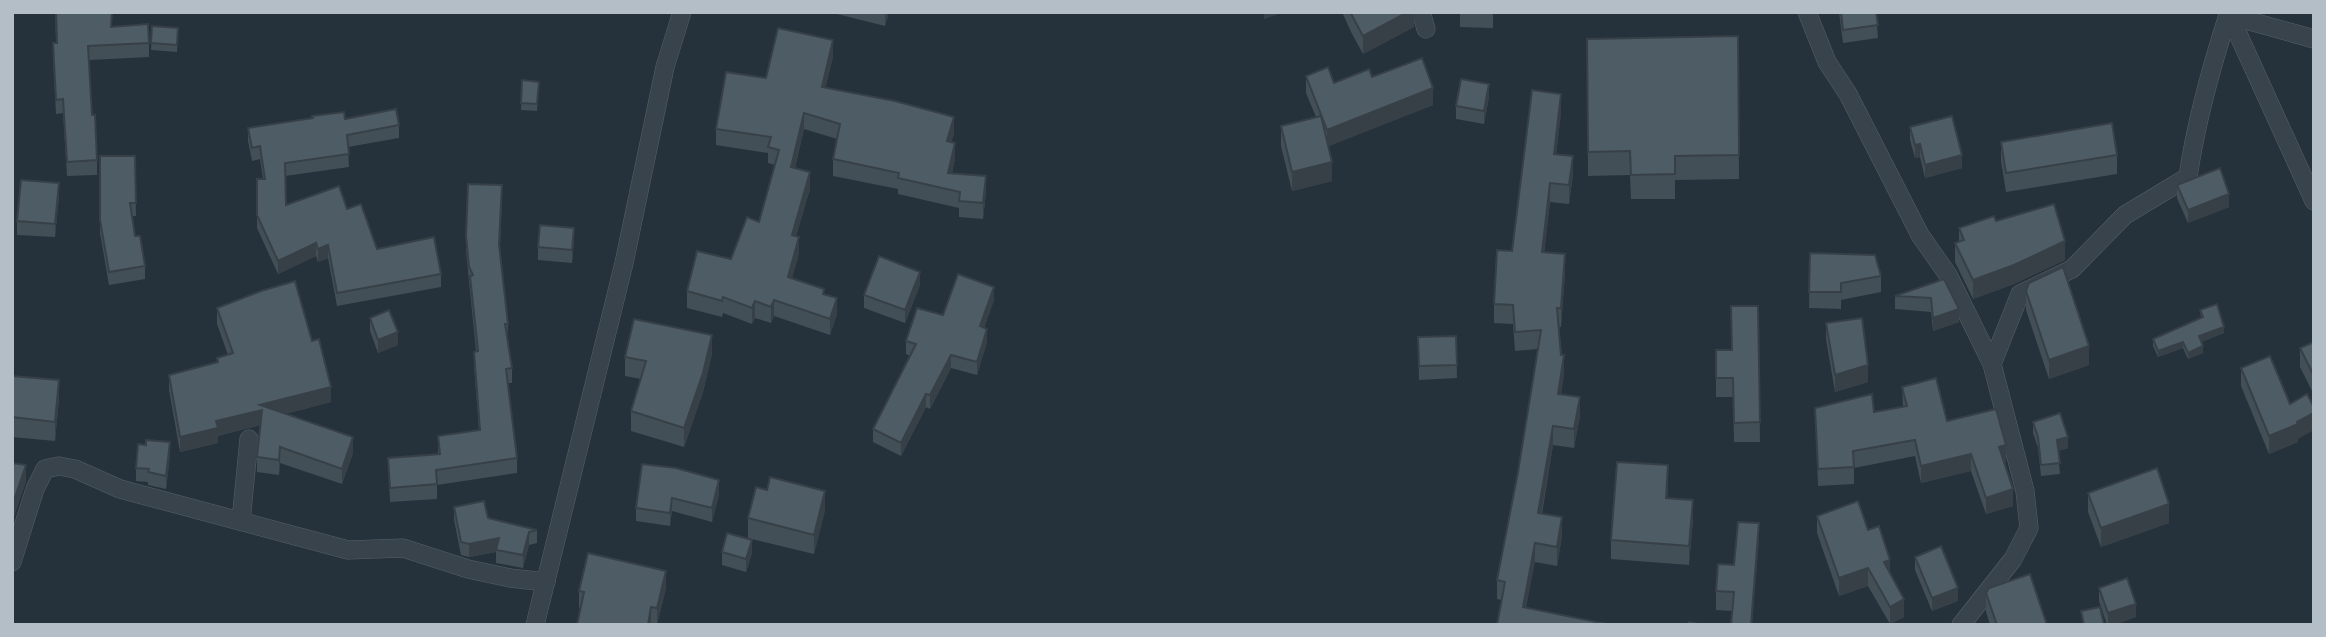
<svg xmlns="http://www.w3.org/2000/svg" width="2326" height="637" font-family="'Golos Text',sans-serif">
<style>
.lines{fill:none;stroke-linecap:round;stroke-linejoin:round}
.minor-casing{stroke:#566169;stroke-width:19}
.minor{stroke:#38434b;stroke-width:18}
.wall{fill:#434f57}
.shaded-wall{fill:#374047}
.building{fill:#4e5c65;stroke:#374047;stroke-width:2}
</style>
<rect width="100%" height="100%" fill="#25313b"/>
<g class="lines">
<g class="minor-casing">
<g id="minor">
<path d="M1421,12L1426,29"/>
<path d="M1807,12L1827,62L1848,94L1920,235L1948,275L1992,364L2025,491L2029,528L2013,559L1961,625"/>
<path d="M2228,12L2314,201"/>
<path d="M1992,364L2020,294L2072,269L2125,215L2188,177C2196,121 2211,68 2228,15L2314,39"/>
<path d="M241,521L249,439"/>
<path d="M12,562L35,489L45,469L59,466L75,469L120,489L348,550L403,548L468,569L510,578L546,582"/>
<path d="M535,625L624,263L665,67L682,12"/>
</g>
</g>
<use href="#minor" class="minor"/>
</g>
<g class="wall">
<path d="M55,12H112L111,26L149,43V57L89,60L92,115L97,160V175L67,176L63,113L56,114L53,57V43H56Z"/>
<path d="M837,12H889L885,26L837,14Z"/>
<path d="M1342,12H1414V27L1363,54L1351,32Z"/>
<path d="M1460,12H1493V28L1460,27Z"/>
<path d="M1839,12H1876L1878,38L1843,43Z"/>
<path d="M152,26L178,28L177,52L151,50Z"/>
<path d="M1738,36L1739,179L1675,180V199H1631L1630,175L1588,176L1587,39Z"/>
<path d="M833,57L825,88L954,133L951,142L955,159L952,173L986,192L983,219L959,217V208L898,194V189L833,176V159L837,139L804,129L795,168L810,189L796,236L799,253L792,278L824,294L837,314L830,335L774,316L771,323L755,318L752,324L723,313L722,317L687,308V291L731,259L759,222L775,165L768,163V153L716,145V129L766,78Z"/>
<path d="M1306,76L1334,83L1372,77L1433,105L1328,146L1332,181L1292,191L1281,146V126L1316,117L1306,93Z"/>
<path d="M522,80L539,82L537,111L521,110Z"/>
<path d="M1489,97L1484,124L1456,119V106Z"/>
<path d="M1561,113L1556,154L1573,175L1569,204L1550,202L1544,253L1565,273L1561,327H1559L1564,374L1561,394L1580,416L1574,448L1553,445L1542,514L1562,536L1557,566L1535,562L1497,625L1502,600L1497,599V580L1518,472L1538,349L1515,351L1513,324L1494,323V304Z"/>
<path d="M345,119L399,125V138L348,147L349,167L285,176L286,205L347,209L377,249L441,274V287L337,306L328,258L318,262L316,256L278,274L257,228V179H263L260,159L252,161L248,141V128Z"/>
<path d="M1910,127L1962,168L1925,178L1920,157L1915,158L1910,140Z"/>
<path d="M2001,142L2117,155V174L2006,192L2001,161Z"/>
<path d="M100,156H135L136,216H132L135,236L145,266V279L109,285L100,233Z"/>
<path d="M2177,185L2229,207L2188,223L2177,198Z"/>
<path d="M59,196L55,237L17,235V221Z"/>
<path d="M502,200L500,248L508,324L507,339L512,368V383H508L517,458V473L437,485V499L390,502L388,458L438,454V436L479,430L474,366V352L476,351L466,251V236Z"/>
<path d="M1996,221L2065,260L2014,284L1973,299L1955,262V243L1959,242V228Z"/>
<path d="M574,241L572,263L538,260V247Z"/>
<path d="M1810,253L1881,276V292L1841,300V309L1809,308Z"/>
<path d="M1944,279L1959,322L1933,331L1931,312L1895,309V296Z"/>
<path d="M920,285L905,323L864,308V295Z"/>
<path d="M2026,291L2089,365L2049,379L2026,310Z"/>
<path d="M994,300L984,328L987,342L977,375L951,368L930,409L926,407L901,456L873,442V429L910,356L906,354V341L943,315Z"/>
<path d="M1758,306L1760,442H1734L1733,397H1716V350H1731Z"/>
<path d="M217,308L312,341L331,402L285,414L353,453L342,484L280,463L279,475L257,472V457L260,425L218,436V443L180,452L169,390V375L217,362V358L228,355L217,324Z"/>
<path d="M2200,310L2224,333L2201,342L2203,353L2188,359L2183,348L2158,357L2153,346V339L2201,318Z"/>
<path d="M370,318L398,345L378,353L370,331Z"/>
<path d="M1826,323L1868,382L1835,392L1826,339Z"/>
<path d="M1456,336L1457,378L1419,380L1418,337Z"/>
<path d="M2314,342V395L2300,367V348Z"/>
<path d="M712,354L703,392L684,447L631,431V411L641,379L625,376V357Z"/>
<path d="M2241,368L2298,439V442L2269,454L2241,386Z"/>
<path d="M12,376L59,399L55,441L12,437Z"/>
<path d="M1902,387L1947,421L2006,462L2004,463L2013,506L1986,514L1971,471L1921,483L1915,456L1854,468V484L1818,486L1815,408L1874,412L1903,407Z"/>
<path d="M2033,422L2068,448L2058,451L2060,474L2041,476L2038,448L2033,433Z"/>
<path d="M170,455L166,489L148,485V482L136,481V468Z"/>
<path d="M642,464L719,494L712,522L672,511L670,526L636,521V508Z"/>
<path d="M1668,485L1667,498L1693,519L1689,565L1611,559V540Z"/>
<path d="M767,490L825,510L814,554L748,538V518Z"/>
<path d="M2088,493L2169,523L2101,547L2088,512Z"/>
<path d="M454,507L488,518L537,530V543L529,545L523,568L496,563V552L469,557L461,555L454,520Z"/>
<path d="M1817,516L1868,530L1890,574L1904,617L1890,624L1868,586L1839,596L1817,533Z"/>
<path d="M1759,542L1732,611L1716,610V591L1734,565Z"/>
<path d="M722,552L752,553L746,572L722,565Z"/>
<path d="M1915,557L1958,601L1932,611L1915,570Z"/>
<path d="M666,588L657,625L579,608V591Z"/>
<path d="M2099,588L2136,617L2113,625H2107L2099,601Z"/>
<path d="M1986,593L2047,625H1990L1986,612Z"/>
</g>
<g class="shaded-wall">
<path d="M885,12H889L885,26Z"/>
<path d="M1264,12H1285L1264,19Z"/>
<path d="M1408,12H1414V27L1363,54V36Z"/>
<path d="M833,40V57L822,103V87Z"/>
<path d="M1489,84V97L1484,124V111Z"/>
<path d="M1433,88V105L1327,147V130Z"/>
<path d="M1561,94V113L1554,173V154Z"/>
<path d="M804,113V129L791,183V167Z"/>
<path d="M954,117V133L947,157V141Z"/>
<path d="M955,143V159L948,189V173Z"/>
<path d="M1920,144V157L1915,158V145Z"/>
<path d="M1962,155V168L1925,178V165Z"/>
<path d="M1573,156V175L1569,204V185Z"/>
<path d="M1332,162V181L1292,191V172Z"/>
<path d="M810,172V189L792,251V235Z"/>
<path d="M986,176V192L983,219V203Z"/>
<path d="M59,183V196L55,237V224Z"/>
<path d="M1550,183V202L1542,271V252Z"/>
<path d="M2229,194V207L2188,223V210Z"/>
<path d="M574,228V241L572,263V250Z"/>
<path d="M799,237V253L788,293V277Z"/>
<path d="M2065,241V260L2014,284L1973,299V280Z"/>
<path d="M316,243V256L278,274V261Z"/>
<path d="M328,245V258L318,262V249Z"/>
<path d="M1565,254V273L1561,327V308Z"/>
<path d="M920,272V285L905,323V310Z"/>
<path d="M994,287V300L980,340V326Z"/>
<path d="M837,298V314L830,335V319Z"/>
<path d="M774,300V316L771,323V307Z"/>
<path d="M755,301V318L752,324V308Z"/>
<path d="M1959,309V322L1933,331V318Z"/>
<path d="M2224,327V333L2199,343V336Z"/>
<path d="M987,329V342L977,375V362Z"/>
<path d="M398,332V345L378,353V340Z"/>
<path d="M712,335V354L703,392L684,447V428Z"/>
<path d="M2183,342V348L2158,357V351Z"/>
<path d="M2089,346V365L2049,379V360Z"/>
<path d="M2203,346V353L2188,359V353Z"/>
<path d="M951,355V368L930,409V395Z"/>
<path d="M1564,355V374L1558,413V394Z"/>
<path d="M1868,365V382L1835,392V375Z"/>
<path d="M59,380V399L55,441V422Z"/>
<path d="M331,387V402L262,420V425L218,436V443L180,452V437L260,405Z"/>
<path d="M926,394V407L901,456V443Z"/>
<path d="M1580,397V416L1574,448V429Z"/>
<path d="M2314,413V430L2298,439V442L2269,454V436Z"/>
<path d="M1553,426V445L1538,532V513Z"/>
<path d="M353,437V453L342,484V469Z"/>
<path d="M2068,437V448L2057,451V440Z"/>
<path d="M170,442V455L166,489V476Z"/>
<path d="M2006,445V462L1999,464V447Z"/>
<path d="M280,447V463L279,475V460Z"/>
<path d="M1971,454V471L1921,483V466Z"/>
<path d="M26,465V482L12,523V506Z"/>
<path d="M1668,465V485L1666,517V498Z"/>
<path d="M719,480V494L712,522V508Z"/>
<path d="M2013,489V506L1986,514V498Z"/>
<path d="M825,491V510L814,554V535Z"/>
<path d="M672,498V511L670,526V513Z"/>
<path d="M1693,500V519L1689,565V546Z"/>
<path d="M2169,504V523L2101,547V528Z"/>
<path d="M1562,517V536L1557,566V547Z"/>
<path d="M1759,523V542L1752,625H1751Z"/>
<path d="M529,532V545L523,568V555Z"/>
<path d="M499,538L496,552L469,557V544Z"/>
<path d="M752,540V553L746,572V559Z"/>
<path d="M1535,543V562L1523,625V607Z"/>
<path d="M1890,560V578L1884,562Z"/>
<path d="M1868,568V586L1839,596V578Z"/>
<path d="M666,571V588L657,625V608Z"/>
<path d="M1958,588V601L1932,611V598Z"/>
<path d="M1904,599V617L1890,624V607Z"/>
<path d="M2136,604V617L2113,625H2108V613Z"/>
<path d="M651,607V624L648,625Z"/>
</g>
<g class="building">
<path d="M56,12H112L111,27L148,24L149,43L88,46L92,115H95L97,160L67,162L63,99L56,100L53,43H57Z"/>
<path d="M1350,12H1408L1363,36Z"/>
<path d="M1841,12H1876L1878,25L1843,30Z"/>
<path d="M152,26L178,28L177,45L151,43Z"/>
<path d="M778,28L833,40L822,87L895,101L954,117L947,141L955,143L948,173L986,176L983,203L959,201L960,192L898,178L899,173L833,159L840,124L804,113L791,167L810,172L792,235L799,237L788,277L824,289L823,294L837,298L830,319L774,300L771,307L755,301L752,308L723,297L722,301L687,291L697,251L731,259L747,217L759,222L779,150L768,147L771,137L716,129L726,72L766,78Z"/>
<path d="M1738,36L1739,155L1675,156V174L1631,175L1630,151L1588,152L1587,39Z"/>
<path d="M1422,58L1433,88L1327,130L1306,76L1328,67L1334,83L1369,69L1372,77Z"/>
<path d="M1461,79L1489,84L1484,111L1456,106Z"/>
<path d="M522,80L539,82L537,104L521,103Z"/>
<path d="M1532,90L1561,94L1554,154L1573,156L1569,185L1550,183L1542,252L1565,254L1561,308H1557L1561,355H1564L1558,394L1580,397L1574,429L1553,426L1538,513L1562,517L1557,547L1535,543L1523,607L1611,625H1497L1505,582L1497,580L1518,472L1541,330L1515,332L1513,305L1494,304L1497,250L1512,251Z"/>
<path d="M396,109L399,125L347,135L349,154L285,163L286,205L339,186L347,209L361,204L377,249L434,237L441,274L337,293L328,245L318,249L316,243L278,261L257,215V179H265L260,146L252,148L248,128L313,118L312,116L344,112L345,119Z"/>
<path d="M1321,116L1332,162L1292,172L1281,126Z"/>
<path d="M1952,116L1962,155L1925,165L1920,144L1915,145L1910,127Z"/>
<path d="M2112,123L2117,155L2006,173L2001,142Z"/>
<path d="M100,156H135L136,203H130L135,236H140L145,266L109,272L100,220Z"/>
<path d="M2220,168L2229,194L2188,210L2177,185Z"/>
<path d="M21,180L59,183L55,224L17,221Z"/>
<path d="M468,184L502,185L499,244L508,324H505L512,368L506,369L517,458L436,470L437,484L390,488L388,458L440,454L438,436L480,430L474,352L478,351L470,276L473,275L469,267L466,236Z"/>
<path d="M2054,204L2065,241L2014,265L1973,280L1955,243L1964,240L1959,228L1994,216L1996,221Z"/>
<path d="M540,225L574,228L572,250L538,247Z"/>
<path d="M1810,253L1875,255L1881,276L1841,283V292H1809Z"/>
<path d="M879,256L920,272L905,310L864,295Z"/>
<path d="M2063,267L2089,346L2049,360L2026,291L2029,283Z"/>
<path d="M958,274L994,287L980,326L987,329L977,362L951,355L930,395L926,394L901,443L873,429L916,344L906,341L917,308L943,315Z"/>
<path d="M1944,279L1959,309L1933,318L1931,298L1895,296Z"/>
<path d="M295,281L312,341L319,339L331,387L260,405L353,437L342,469L280,447L279,460L257,457L262,410L216,421L218,428L180,437L169,375L218,362L217,358L233,353L217,308L261,291Z"/>
<path d="M2217,304L2224,327L2199,336L2203,346L2188,353L2183,342L2158,351L2153,339L2203,317L2200,310Z"/>
<path d="M1731,306H1758L1760,422L1734,423L1733,378H1716V350H1732Z"/>
<path d="M389,310L398,332L378,340L370,318Z"/>
<path d="M1862,318L1868,365L1835,375L1826,323Z"/>
<path d="M634,319L712,335L703,373L684,428L631,411L646,361L625,357Z"/>
<path d="M1456,336L1457,365L1419,366L1418,337Z"/>
<path d="M2314,342V376L2300,348Z"/>
<path d="M2270,356L2290,404L2307,394L2314,407V413L2297,422L2298,424L2269,436L2241,368Z"/>
<path d="M12,376L59,380L55,422L12,417Z"/>
<path d="M1936,378L1947,421L1996,409L2006,445L1999,447L2013,489L1986,498L1971,454L1921,466L1915,440L1853,451L1854,467L1818,469L1815,408L1872,394L1874,412L1907,406L1902,387Z"/>
<path d="M2060,413L2068,437L2057,440L2060,463L2041,465L2038,437L2033,422Z"/>
<path d="M146,440L170,442L166,476L148,472L149,469L136,468L138,444L146,445Z"/>
<path d="M1617,462L1668,465L1666,498L1693,500L1689,546L1611,540Z"/>
<path d="M12,463L26,465L12,506Z"/>
<path d="M642,464L676,468L719,480L712,508L672,498L670,513L636,508Z"/>
<path d="M2157,468L2169,504L2101,528L2088,493Z"/>
<path d="M770,477L825,491L814,535L748,518L756,487L767,490Z"/>
<path d="M484,501L488,518L537,530L529,532L523,555L496,550L499,538L469,544L461,542L454,507Z"/>
<path d="M1858,501L1868,530L1879,526L1890,560L1884,562L1904,599L1890,607L1868,568L1839,578L1817,516Z"/>
<path d="M1738,522L1759,523L1751,625H1731L1734,592L1716,591L1718,564L1734,565Z"/>
<path d="M727,533L752,540L746,559L722,552Z"/>
<path d="M1941,546L1958,588L1932,598L1915,557Z"/>
<path d="M588,553L666,571L657,608L651,607L648,625H577L584,592L579,591Z"/>
<path d="M2030,574L2047,625H1997L1986,593L1989,588Z"/>
<path d="M2127,578L2136,604L2108,613L2099,588Z"/>
<path d="M2100,607L2104,625H2084L2081,611Z"/>
<path d="M1689,622L1702,625H1688Z"/>
</g>
<rect width="2326" height="637" fill="none" stroke="#b4bec6" stroke-width="28"/>
</svg>
